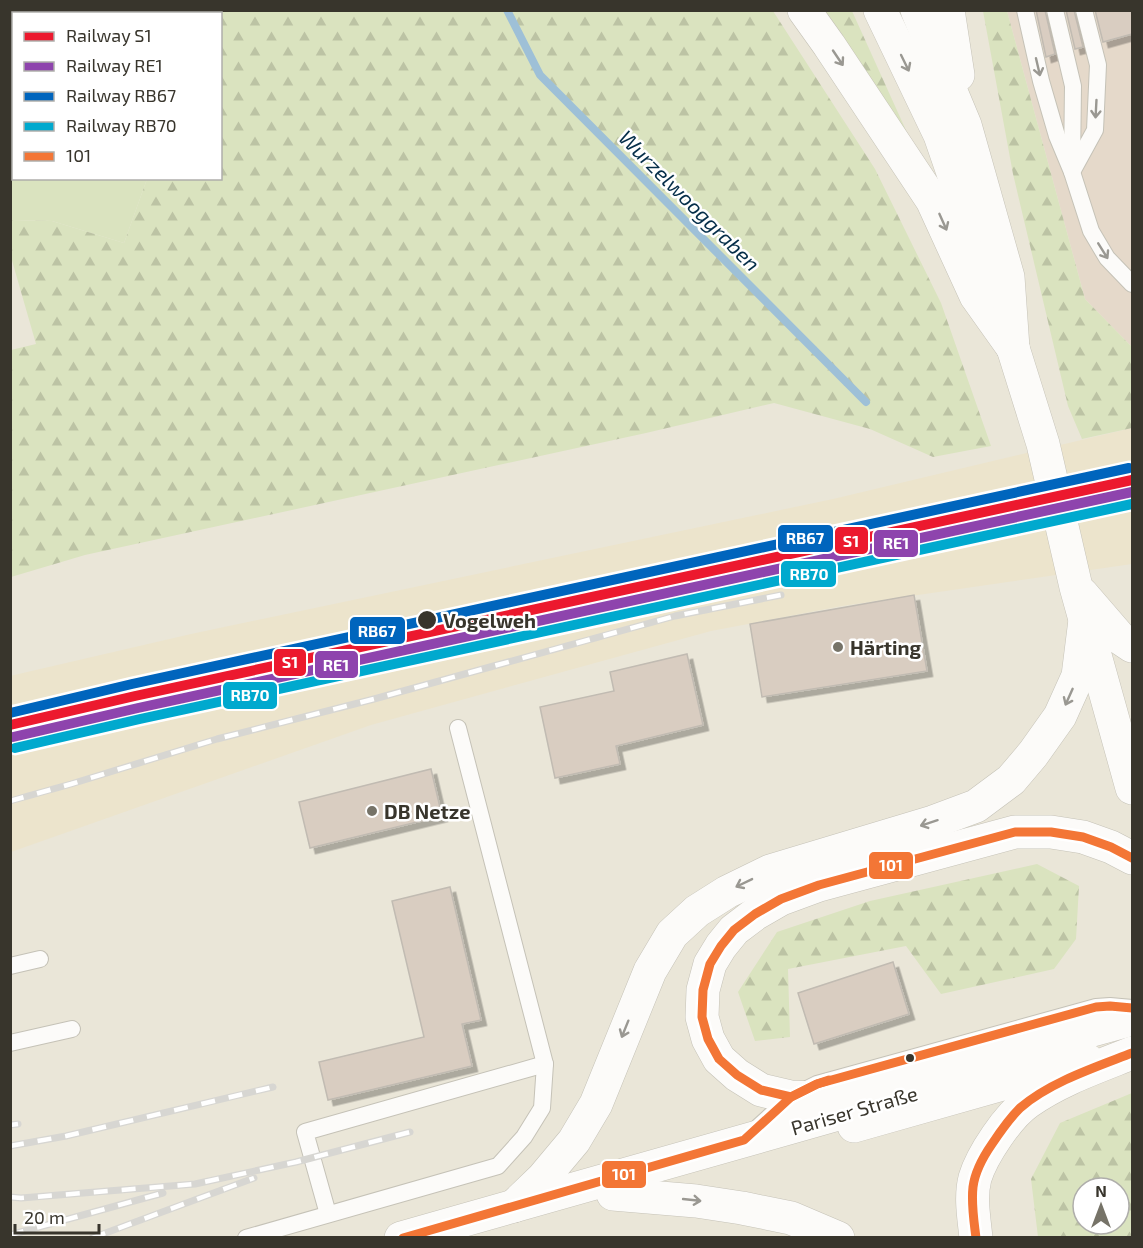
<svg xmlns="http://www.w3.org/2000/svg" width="1143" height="1248" font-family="'Exo 2',sans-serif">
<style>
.commercial{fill:#e5d9ca}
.built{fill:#ece4cc}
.grass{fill:#dae3bf}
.forest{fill:url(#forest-firs);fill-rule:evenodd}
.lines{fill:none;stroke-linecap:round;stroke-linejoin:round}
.stream{stroke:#9ec0d7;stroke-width:8}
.building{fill:#d9cdc1;stroke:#c1bbb2;stroke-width:1.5;filter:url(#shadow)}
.lane-casing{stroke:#c5c2b7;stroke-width:18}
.secondary-casing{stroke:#c5c2b7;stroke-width:34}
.primary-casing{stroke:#c5c2b7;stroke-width:34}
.highway-casing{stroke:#c5c2b7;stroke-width:34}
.lane{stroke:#fcfbf9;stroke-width:16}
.secondary{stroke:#fcfbf9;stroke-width:33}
.primary{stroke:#fcfbf9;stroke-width:33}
.highway{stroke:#fcfbf9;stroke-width:33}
.rail-casing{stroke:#d7d6d2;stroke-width:7}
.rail{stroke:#fff;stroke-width:4.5;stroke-dasharray:14;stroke-linecap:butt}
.bus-1-casing{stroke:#fff;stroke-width:14}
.bus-1{stroke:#f37636;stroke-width:9}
.rail-1-casing{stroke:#fff;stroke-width:15}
.rail-2-casing{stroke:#fff;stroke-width:15}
.rail-3-casing{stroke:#fff;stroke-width:15}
.rail-4-casing{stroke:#fff;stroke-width:15}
.rail-1{stroke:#ec192e;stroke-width:10}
.rail-2{stroke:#8e44ad;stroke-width:10}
.rail-3{stroke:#0065bd;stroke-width:10}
.rail-4{stroke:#00a9ce;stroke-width:10}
.oneway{stroke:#9a9892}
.stop-dot{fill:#38352c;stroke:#fff;stroke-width:2}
.poi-dot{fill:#767368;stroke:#fff;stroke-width:2}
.labels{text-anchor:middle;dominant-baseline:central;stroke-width:5;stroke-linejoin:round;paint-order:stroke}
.stop-label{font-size:20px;font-weight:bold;fill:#38352c;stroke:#fff;text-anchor:start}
.poi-label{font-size:20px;font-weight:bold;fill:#38352c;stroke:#fff;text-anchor:start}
.street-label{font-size:20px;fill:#38352c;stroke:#fff}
.water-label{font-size:21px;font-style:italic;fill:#052e49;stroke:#fff}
.line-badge{stroke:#fff;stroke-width:2}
.badge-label{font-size:16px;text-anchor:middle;font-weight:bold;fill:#fff}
</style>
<defs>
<pattern id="forest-firs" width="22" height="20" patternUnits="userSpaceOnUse" patternTransform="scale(1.5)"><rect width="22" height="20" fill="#dae3bf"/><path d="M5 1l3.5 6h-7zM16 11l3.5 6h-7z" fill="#bcc3a4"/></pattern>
<filter id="shadow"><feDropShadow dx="5.5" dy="5.5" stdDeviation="0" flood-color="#0004"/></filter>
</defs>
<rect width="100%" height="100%" fill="#eae6d8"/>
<path class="commercial" d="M1007,11H1132V346L1130,345L1085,299Z"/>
<path class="built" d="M1132,428V564L842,606L711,631L371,725L11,852L10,676L191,634L833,499Z"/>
<path class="grass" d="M11,11H100L99,14H14V178L147,179L124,243L52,221L11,220Z"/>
<g class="forest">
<path d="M100,11H773L875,169L941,303L991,446L933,457L870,429L774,403L646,433L85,555L11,577V350L36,344L11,257V220L52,221L124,243L147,179L220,178V14L99,13Z"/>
<path d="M823,11H852L914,148Z"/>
<path d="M983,11H1007L1085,299L1130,345L1132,346V428L1082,439L1068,406L1013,174Z"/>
<path d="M1037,864L1079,886L1076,939L1054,969L941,994L906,946L788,969L790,1037L755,1041L738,992L777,932L870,901Z"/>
<path d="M1132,1093V1237H1038L1031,1179L1060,1123ZM1083,1188H1119V1224H1083Z"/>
</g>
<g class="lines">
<path class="stream" d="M507,10L540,75L866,402"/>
</g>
<g class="building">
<path d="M1036,10H1045L1055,54L1046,57Z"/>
<path d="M1066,10H1074L1083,47L1075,49Z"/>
<path d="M1095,10H1132V34L1103,42Z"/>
<path d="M914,595L927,671L762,697L750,624Z"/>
<path d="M687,654L703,725L616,746L620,764L555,778L540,707L614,691L610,672Z"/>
<path d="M431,769L442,816L310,848L299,802Z"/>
<path d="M450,887L481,1020L462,1024L472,1066L328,1100L319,1062L424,1037L392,901Z"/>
<path d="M893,962L909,1014L814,1044L798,993Z"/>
</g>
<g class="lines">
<g class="lane-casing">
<g id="lane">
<path d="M1025,10L1041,81L1057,136L1072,172L1091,231L1107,258L1132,284"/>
<path d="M1055,10L1073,86L1072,165"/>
<path d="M1072,172L1095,130L1098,65L1084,10"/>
<path d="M10,966L40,959"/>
<path d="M10,1043L72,1029"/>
<path d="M755,1130L791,1097L817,1084L1096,1007L1110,1006L1132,1008"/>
<path d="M328,1214L305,1132L545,1064"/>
<path d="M246,1238L498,1166L524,1137L542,1108L545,1064L458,728"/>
</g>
</g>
<g class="secondary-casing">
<g id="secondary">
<path d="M854,1126L1087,1060"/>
<path d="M401,1238L877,1103"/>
</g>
</g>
<g class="primary-casing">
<g id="primary">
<path d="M1013,348L1043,444L1076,587L1132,788"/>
<path d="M1082,594L1120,638L1132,646"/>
<path d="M1132,858L1111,847L1083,837L1051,832H1015L819,885L781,899L755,914L734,930L721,946L710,964L703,990L702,1017L708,1039L719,1059L737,1075L761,1090L791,1097L813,1098L832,1099L864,1093L1132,1019"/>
<path d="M613,1194L696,1201L742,1208L791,1218L838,1238"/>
<path d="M514,1206L543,1178L574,1141L596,1104L650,971L672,934L697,911L727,892L770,871L933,822L976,806L1011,780L1033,754L1060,716L1078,676L1085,620"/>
<path d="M976,1238C974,1218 970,1197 975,1178C982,1155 1008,1116 1028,1102C1059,1080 1097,1067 1132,1053"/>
</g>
</g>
<g class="highway-casing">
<g id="highway">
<path d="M804,10L829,45L932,200L976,296L1013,348"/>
<path d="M880,10L940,135L991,283"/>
<path d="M917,10L965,125L1008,277L1013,348"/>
<path d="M948,10L958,75"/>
</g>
</g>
<use href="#lane" class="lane"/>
<use href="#secondary" class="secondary"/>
<use href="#primary" class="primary"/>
<use href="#highway" class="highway"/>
<g class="rail-casing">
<g id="rail">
<path d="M10,801L71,784L217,739L374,699L675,616L781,595"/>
<path d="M10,1125L18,1124"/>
<path d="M10,1146L66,1136L273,1087"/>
<path d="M10,1197L21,1198L195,1184L296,1162L410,1132"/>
<path d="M10,1235L163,1193"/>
<path d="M92,1238L254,1178"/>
</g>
</g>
<use href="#rail" class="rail"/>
<g class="bus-1-casing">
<g id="bus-1">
<path d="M1132,858L1111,847L1083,837L1051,832H1015L819,885L781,899L755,914L734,930L721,946L710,964L703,990L702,1017L708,1039L719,1059L737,1075L761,1090L791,1097L817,1084L1096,1007L1110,1006L1132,1008"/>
<path d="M403,1238L744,1140L791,1097L817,1084L829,1080"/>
<path d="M976,1238C974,1221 971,1204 973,1187C975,1171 983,1157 992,1144C1000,1132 1009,1119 1020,1108C1050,1082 1096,1067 1132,1053"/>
</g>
</g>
<use href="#bus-1" class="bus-1"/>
<g class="rail-1-casing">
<path id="rail-1" d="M10,725L135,696L1132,480"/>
</g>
<g class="rail-2-casing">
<path id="rail-2" d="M13,737L138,708L1132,492"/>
</g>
<g class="rail-3-casing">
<path id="rail-3" d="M10,713L132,684L1129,468"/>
</g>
<g class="rail-4-casing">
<path id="rail-4" d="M15,748L140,719L1132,504"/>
</g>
<use href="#rail-1" class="rail-1"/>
<use href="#rail-2" class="rail-2"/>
<use href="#rail-3" class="rail-3"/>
<use href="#rail-4" class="rail-4"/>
</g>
<defs><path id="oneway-shaft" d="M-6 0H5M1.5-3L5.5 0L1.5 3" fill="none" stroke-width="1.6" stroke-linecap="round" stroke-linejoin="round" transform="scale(1.5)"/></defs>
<g class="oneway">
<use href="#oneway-shaft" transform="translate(838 58) rotate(56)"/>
<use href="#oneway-shaft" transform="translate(905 63) rotate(64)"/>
<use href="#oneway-shaft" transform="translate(1038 67) rotate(77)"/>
<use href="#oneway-shaft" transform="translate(1096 109) rotate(93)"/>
<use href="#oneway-shaft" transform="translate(943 222) rotate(66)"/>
<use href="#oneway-shaft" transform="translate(1103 251) rotate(58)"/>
<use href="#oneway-shaft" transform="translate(1069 697) rotate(114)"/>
<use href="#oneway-shaft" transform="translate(929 823) rotate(162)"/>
<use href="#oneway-shaft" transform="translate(744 883) rotate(154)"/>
<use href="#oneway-shaft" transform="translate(625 1029) rotate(112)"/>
<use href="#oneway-shaft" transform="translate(692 1200) rotate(6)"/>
</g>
<g class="stop-dot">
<circle cx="427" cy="620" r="10"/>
<circle cx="910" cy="1058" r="5"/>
</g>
<g class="poi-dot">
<circle cx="838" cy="647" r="6"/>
<circle cx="372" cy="811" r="6"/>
</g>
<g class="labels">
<g class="stop-label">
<text x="443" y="620">Vogelweh</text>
</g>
<g class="poi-label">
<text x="850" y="647">Härting</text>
<text x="384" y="811">DB Netze</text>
</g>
<g class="street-label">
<text transform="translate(854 1110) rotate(-16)">Pariser Straße</text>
</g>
<g class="water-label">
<text transform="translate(690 200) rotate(45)">Wurzelwooggraben</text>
</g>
</g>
<g class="line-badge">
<rect x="777" y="524" width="57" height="29" rx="6" fill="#0065bd"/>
<rect x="834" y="526" width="35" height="29" rx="6" fill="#ec192e"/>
<rect x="873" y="529" width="46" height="29" rx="6" fill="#8e44ad"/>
<rect x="780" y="560" width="57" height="28" rx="6" fill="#00a9ce"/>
<rect x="349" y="616" width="57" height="29" rx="6" fill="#0065bd"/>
<rect x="273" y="648" width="34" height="29" rx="6" fill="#ec192e"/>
<rect x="314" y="650" width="45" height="29" rx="6" fill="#8e44ad"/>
<rect x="222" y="681" width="56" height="29" rx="6" fill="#00a9ce"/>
<rect x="868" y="851" width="46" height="29" rx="6" fill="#f37636"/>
<rect x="601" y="1160" width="46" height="29" rx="6" fill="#f37636"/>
</g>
<g class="badge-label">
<text x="805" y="544">RB67</text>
<text x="851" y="547">S1</text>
<text x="896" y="549">RE1</text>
<text x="809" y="580">RB70</text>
<text x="377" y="637">RB67</text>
<text x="290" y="668">S1</text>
<text x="336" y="671">RE1</text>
<text x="250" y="701">RB70</text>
<text x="891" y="871">101</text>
<text x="624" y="1180">101</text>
</g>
<rect width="1143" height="1248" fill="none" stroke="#38352c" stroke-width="24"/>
<rect x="12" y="12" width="210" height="168" fill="#ffffff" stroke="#afaeab" stroke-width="1.5"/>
<rect x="24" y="32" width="30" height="9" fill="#ec192e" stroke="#afaeab" stroke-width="1.5"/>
<text x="66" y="42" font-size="18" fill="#38352c">Railway S1</text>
<rect x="24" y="62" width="30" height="9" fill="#8e44ad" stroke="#afaeab" stroke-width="1.5"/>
<text x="66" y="72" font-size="18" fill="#38352c">Railway RE1</text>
<rect x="24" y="92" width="30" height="9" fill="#0065bd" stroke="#afaeab" stroke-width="1.5"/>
<text x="66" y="102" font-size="18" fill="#38352c">Railway RB67</text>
<rect x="24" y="122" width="30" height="9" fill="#00a9ce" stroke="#afaeab" stroke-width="1.5"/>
<text x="66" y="132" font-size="18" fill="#38352c">Railway RB70</text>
<rect x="24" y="152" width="30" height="9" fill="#f37636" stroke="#afaeab" stroke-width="1.5"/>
<text x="66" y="162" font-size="18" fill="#38352c">101</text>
<g transform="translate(1101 1206)"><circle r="28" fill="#ffffff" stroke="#afaeab" stroke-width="1.5"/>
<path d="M0-4.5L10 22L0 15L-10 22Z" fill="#767368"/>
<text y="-9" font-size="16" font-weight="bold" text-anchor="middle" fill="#38352c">N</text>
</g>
<path d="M15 1224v9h84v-9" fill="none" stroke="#38352c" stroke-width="3"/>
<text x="24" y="1224" font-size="18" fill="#38352c" stroke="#ffffff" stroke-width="4.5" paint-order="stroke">20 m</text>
</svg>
